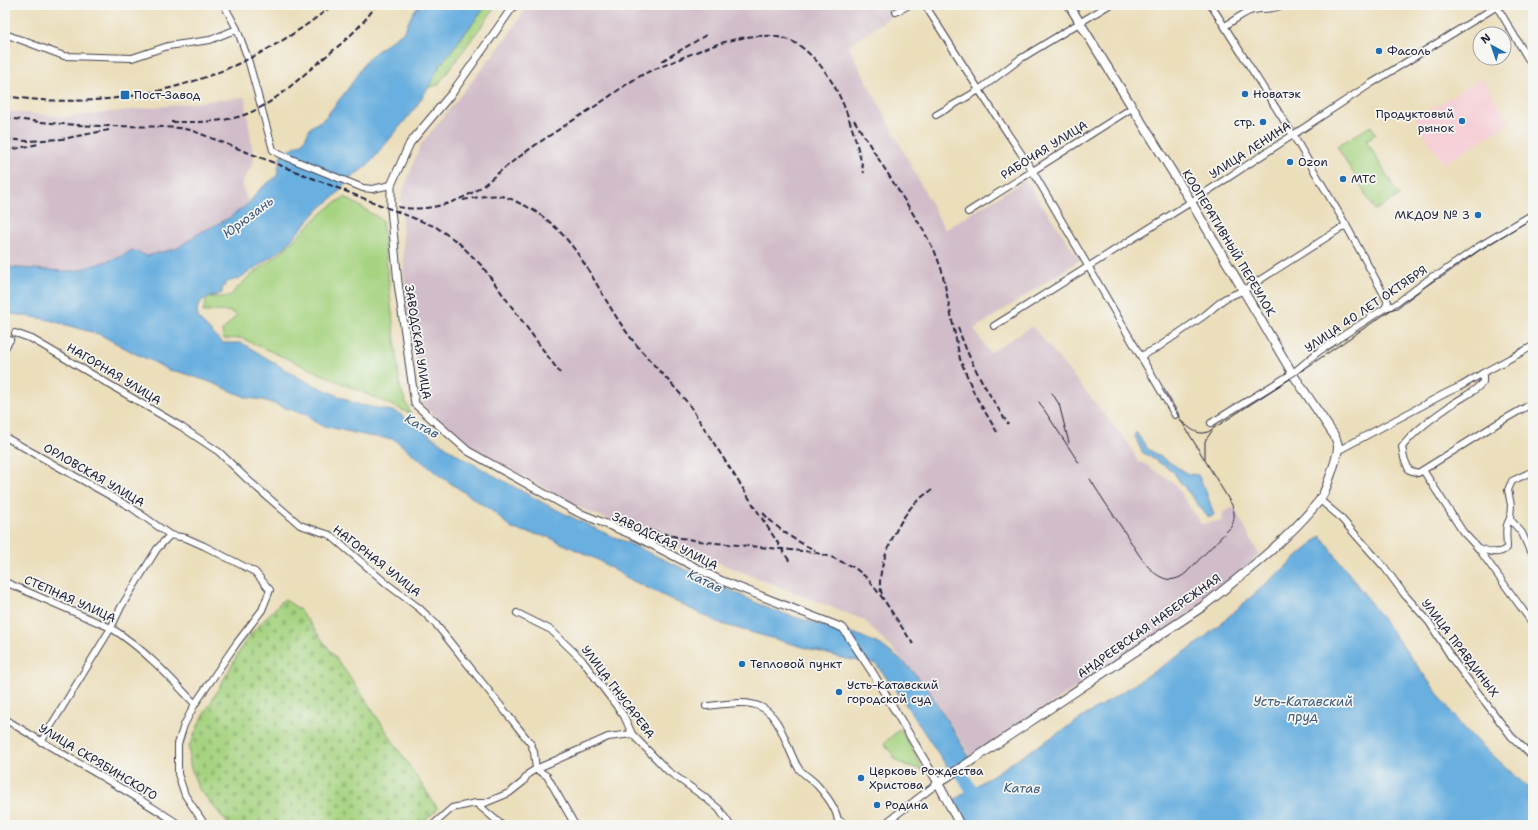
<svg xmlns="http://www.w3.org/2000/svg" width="1538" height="830" font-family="'Shantell Sans',sans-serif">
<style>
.built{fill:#f6cfd7}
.industrial{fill:#d1bdc9}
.grass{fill:url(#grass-tufts);stroke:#647a5e}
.cemetery{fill:url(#cemetery-stones);stroke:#647a5e}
.park{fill:#a6d380;stroke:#647a5e}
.water{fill:#69afdf;stroke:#46688d}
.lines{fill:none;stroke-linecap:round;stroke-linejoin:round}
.river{stroke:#69afdf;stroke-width:12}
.minor-casing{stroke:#403e4e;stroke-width:8}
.tertiary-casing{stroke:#403e4e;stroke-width:9}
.secondary-casing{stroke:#403e4e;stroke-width:10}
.minor{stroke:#fff;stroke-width:6}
.tertiary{stroke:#fff;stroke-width:7}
.secondary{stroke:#fff;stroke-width:8}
.tram{stroke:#22223b;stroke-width:1}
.rail{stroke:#22223b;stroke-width:2;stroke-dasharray:6 3;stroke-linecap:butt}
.poi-dot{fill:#1f6fb2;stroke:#f6f6f2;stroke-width:1.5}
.labels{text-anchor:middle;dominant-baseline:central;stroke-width:3.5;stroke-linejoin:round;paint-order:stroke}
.poi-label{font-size:12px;fill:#22223b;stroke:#f6f6f2;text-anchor:start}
.street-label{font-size:12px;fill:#22223b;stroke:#f6f6f2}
.water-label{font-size:13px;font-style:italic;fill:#3e5a7d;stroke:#f6f6f2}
</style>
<defs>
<pattern id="grass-tufts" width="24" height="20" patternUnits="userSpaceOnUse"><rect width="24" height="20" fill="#a6d380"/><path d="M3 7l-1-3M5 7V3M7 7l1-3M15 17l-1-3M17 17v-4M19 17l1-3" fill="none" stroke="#8fb570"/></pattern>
<pattern id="cemetery-stones" width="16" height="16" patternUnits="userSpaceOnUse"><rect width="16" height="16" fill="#a6d380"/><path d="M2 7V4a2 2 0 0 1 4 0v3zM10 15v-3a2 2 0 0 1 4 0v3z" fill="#8fb570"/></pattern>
</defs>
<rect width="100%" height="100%" fill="#f6f6f2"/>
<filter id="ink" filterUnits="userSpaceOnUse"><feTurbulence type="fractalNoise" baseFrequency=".025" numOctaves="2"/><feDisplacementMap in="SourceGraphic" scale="8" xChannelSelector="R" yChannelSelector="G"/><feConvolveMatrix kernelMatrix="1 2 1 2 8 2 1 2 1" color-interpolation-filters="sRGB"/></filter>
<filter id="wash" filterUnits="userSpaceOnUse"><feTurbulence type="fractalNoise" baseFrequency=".012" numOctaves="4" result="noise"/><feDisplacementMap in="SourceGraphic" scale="16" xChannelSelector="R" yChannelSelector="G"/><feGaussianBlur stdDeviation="0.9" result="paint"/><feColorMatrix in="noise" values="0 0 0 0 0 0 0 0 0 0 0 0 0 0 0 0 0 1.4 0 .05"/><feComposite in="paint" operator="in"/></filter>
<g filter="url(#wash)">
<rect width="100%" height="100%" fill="#ebdebb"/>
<path class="built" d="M1482,78L1510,123L1443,164L1415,119Z"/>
<g class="industrial">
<path d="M529,5H907L848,46L945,230L1025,180L1080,260L974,329L990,353L1032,326L1129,444L1138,462L1143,463L1174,483L1201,524L1222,521L1223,512L1234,507L1259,555L1213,598L971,756L924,682L864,620L582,509L461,441L423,405L421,399L427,390L407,337L401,197L420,146L505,40Z"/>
<path d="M245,97L254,161L241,185L249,203L229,218L196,235L178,248L147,256L132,250L123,256L76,271H62L5,267V111L68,117Z"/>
</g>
<path class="grass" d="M487,5H497L438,85L428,88L440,65Z"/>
<path class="cemetery" d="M284,599L299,609L353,681L438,809L419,825H229L198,788L190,765L189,747L200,722L247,638Z"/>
<g class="park">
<path d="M1371,126L1376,134L1366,140L1399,196L1375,210L1337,146Z"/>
<path d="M345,197L382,220L400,388L411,414L241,338L224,339L222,331L237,315L228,311L203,312L207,298L230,296C245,278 261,268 279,254C301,235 319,211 345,197Z"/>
<path d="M900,729L924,771L898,762L884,743Z"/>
</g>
<g class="water">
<path d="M420,5H487L440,65L428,88L416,107L370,163L346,182L338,193L315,213L285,247L248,273L238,279L227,282L222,289V293L202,300L197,309L198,318L222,343H242L299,378L356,404L397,412L459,456L484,470L547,505L598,530L626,542L772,610L837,630L856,634L881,645L907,665L926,686L970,758L950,771L900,696L876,664L842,658L722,624L631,580L596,559L548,537L512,529L495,513L440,476L394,439L368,436L320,425L307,415L263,400L248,398L210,382L180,372L168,370L152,361L136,354L99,334L45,319L5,313V267L62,271H76L123,256L132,250L147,256L178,248L196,235L229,218L249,203L259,190L277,176L281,155L303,142L311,127L325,118L350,86L368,58L404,31L414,11Z"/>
<path d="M1136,432L1148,449L1188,474L1198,475L1207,494L1214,515L1210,517L1206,515L1178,479L1173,471L1142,452L1135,436V434Z"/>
<path d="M1321,536L1464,729L1533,792V825H969L954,800L1197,644Z"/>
</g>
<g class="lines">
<path class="river" d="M952,760L979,801"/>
</g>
</g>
<g filter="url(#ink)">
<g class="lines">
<g class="minor-casing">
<g id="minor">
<path d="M224,5L237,29L248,59L273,150L279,154L363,188L372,189L391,185"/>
<path d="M925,5L979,90L1032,170L1175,415"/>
<path d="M1496,5L1533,67"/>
<path d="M896,12L909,5"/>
<path d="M1225,26C1233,21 1242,14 1250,11C1261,7 1273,11 1282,5"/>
<path d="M5,34L64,56L132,58L168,46L210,40L237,29"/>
<path d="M936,115L979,90L1020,59L1109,5"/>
<path d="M968,212L1132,108"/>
<path d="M1346,225L1388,302L1385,308"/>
<path d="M994,326L1191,202L1372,83L1499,5"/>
<path d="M15,333L32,339L180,426L219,452L248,480L300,525L330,535L387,584L419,608L435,623L531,744L534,752L536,769L547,776L575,825"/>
<path d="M1533,346L1483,373V382C1474,393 1462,397 1451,405C1434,417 1415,430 1402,447L1404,458L1409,470L1418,473L1423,470L1463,532L1478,548L1533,624"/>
<path d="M5,348L10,340"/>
<path d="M1141,356L1157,348L1205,315L1224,299L1244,290L1346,225L1293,135L1211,5"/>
<path d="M1211,423L1293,373L1318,352L1385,308L1395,305L1433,276L1440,274L1478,247L1533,214"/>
<path d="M5,437L132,508L170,535"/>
<path d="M1338,449H1341L1446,393L1461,386L1483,373"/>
<path d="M1423,470L1498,423L1533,403"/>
<path d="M1320,500L1339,516L1385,568L1404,594L1429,622L1453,660L1511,736L1533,757"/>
<path d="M1510,519L1522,533L1529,549L1533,553"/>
<path d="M1478,548C1489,551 1497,556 1507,548C1507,539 1504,526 1510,519L1511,505L1508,490L1512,481L1533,471"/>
<path d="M5,582L111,628C143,648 169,676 195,704"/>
<path d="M517,613L551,630L582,660L624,716L632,734L668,771L703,796L719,809L730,825"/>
<path d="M706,706C723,705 745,699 761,707C782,717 787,751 799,769C804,775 812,779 817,785C827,796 839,811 838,825"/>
<path d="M5,719C62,755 123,787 180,825"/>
<path d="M41,742L111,628L121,607L157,549L170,535L186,538L204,546L255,572L270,590L262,610L236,644L195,704L184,725L178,744V774L185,795L205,825"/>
<path d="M476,803L502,825"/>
<path d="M838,820L848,825"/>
<path d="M433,825L452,808L476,803H485L509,793L523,782L528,774L536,769L608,737L632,734"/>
<path d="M883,825L938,783"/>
</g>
</g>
<g class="tertiary-casing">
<path id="tertiary" d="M514,5L452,93L410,143L391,185V209L398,283L415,404L468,451L577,512L635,536L720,580L843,628L871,670L938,783"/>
</g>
<g class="secondary-casing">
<path id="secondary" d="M960,825L938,783L1202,607C1242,575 1287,541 1319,501C1325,494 1338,456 1338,447C1338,443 1336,439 1334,435L1294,376L1191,202L1069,5"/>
</g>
<use href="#minor" class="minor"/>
<use href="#tertiary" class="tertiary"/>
<use href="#secondary" class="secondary"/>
<g class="tram">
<path d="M1052,393L1059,404L1069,443"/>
<path d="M1039,402L1079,463"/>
<path d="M1181,421C1190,428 1197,436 1208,432L1294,376L1479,250L1533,218"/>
<path d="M1205,459V441L1212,431"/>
<path d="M1090,479C1101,497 1113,514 1124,531C1133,545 1146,570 1161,577C1170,582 1179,579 1186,573L1231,527C1235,519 1235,513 1232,505L1162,389"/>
</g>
<g class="rail">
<path d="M662,61L708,34"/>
<path d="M5,96C125,114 238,81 333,5"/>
<path d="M5,118C40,122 74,126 109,126C137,127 163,125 191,130L436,227L459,243L482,266L560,373"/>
<path d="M854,120L922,228L935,252L942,271L960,359L975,395L997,432"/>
<path d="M171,122C194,122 221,123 244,115C270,106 293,84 313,67C336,48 360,30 376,5"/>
<path d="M5,139L27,141L62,139L109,130"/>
<path d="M5,151L38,144"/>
<path d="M463,200C476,198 493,193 505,197C510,198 515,201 519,203C577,228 593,287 628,334C647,360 671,381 690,406L790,562"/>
<path d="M398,207C426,212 457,204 481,187C494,177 506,166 519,157C544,138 571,122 597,105C612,95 627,83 642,75C651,70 661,67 670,63C704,48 765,21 800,46C840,76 853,127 864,173"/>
<path d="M958,327C969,362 988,393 1008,424"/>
<path d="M763,513C778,529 795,541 815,550"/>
<path d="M645,529L681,538L706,542L813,552L831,557L855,568L868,579L884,600L913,644"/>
<path d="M882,594C873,574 896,526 909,510C916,501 924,495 932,490"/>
</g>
</g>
</g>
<g class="poi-dot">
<circle cx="1379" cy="51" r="4"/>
<circle cx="1245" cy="94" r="4"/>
<rect x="120" y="90" width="10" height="10" rx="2"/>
<circle cx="1462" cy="121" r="4"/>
<circle cx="1263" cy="122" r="4"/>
<circle cx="1290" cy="162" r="4"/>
<circle cx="1343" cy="179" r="4"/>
<circle cx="1478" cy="215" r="4"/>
<circle cx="742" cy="664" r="4"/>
<circle cx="839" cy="692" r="4"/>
<circle cx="861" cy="778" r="4"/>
<circle cx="877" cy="805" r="4"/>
</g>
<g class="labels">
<g class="poi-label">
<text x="1387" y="51">Фасоль</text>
<text x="1253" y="94">Новатэк</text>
<text x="134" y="95">Пост-Завод</text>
<text x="1454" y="114" text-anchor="end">Продуктовый<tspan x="1454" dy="14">рынок</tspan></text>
<text x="1255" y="122" text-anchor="end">стр.</text>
<text x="1298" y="162">Ozon</text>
<text x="1351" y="179">МТС</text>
<text x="1470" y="215" text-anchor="end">МКДОУ № 3</text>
<text x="750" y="664">Тепловой пункт</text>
<text x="847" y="685">Усть-Катавский<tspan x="847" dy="14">городской суд</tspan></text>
<text x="869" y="771">Церковь Рождества<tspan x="869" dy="14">Христова</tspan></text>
<text x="885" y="805">Родина</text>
</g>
<g class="street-label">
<text transform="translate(1044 150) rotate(-32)">РАБОЧАЯ УЛИЦА</text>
<text transform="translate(1250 150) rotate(-33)">УЛИЦА ЛЕНИНА</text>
<text transform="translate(1229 243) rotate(59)">КООПЕРАТИВНЫЙ ПЕРЕУЛОК</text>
<text transform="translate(1366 309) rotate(-34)">УЛИЦА 40 ЛЕТ ОКТЯБРЯ</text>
<text transform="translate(418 342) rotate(81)">ЗАВОДСКАЯ УЛИЦА</text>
<text transform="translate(114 374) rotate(31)">НАГОРНАЯ УЛИЦА</text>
<text transform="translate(94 475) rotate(30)">ОРЛОВСКАЯ УЛИЦА</text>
<text transform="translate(665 541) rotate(26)">ЗАВОДСКАЯ УЛИЦА</text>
<text transform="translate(377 561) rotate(38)">НАГОРНАЯ УЛИЦА</text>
<text transform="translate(70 599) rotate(24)">СТЕПНАЯ УЛИЦА</text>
<text transform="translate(1149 626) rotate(-35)">АНДРЕЕВСКАЯ НАБЕРЕЖНАЯ</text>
<text transform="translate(1460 648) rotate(53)">УЛИЦА ПРАВДИНЫХ</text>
<text transform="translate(618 692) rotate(53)">УЛИЦА ГНУСАРЕВА</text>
<text transform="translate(98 762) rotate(31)">УЛИЦА СКРЯБИНСКОГО</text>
</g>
<g class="water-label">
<text transform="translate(248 217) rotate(-37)">Юрюзань</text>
<text transform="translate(422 426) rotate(29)">Катав</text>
<text transform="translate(705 581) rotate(26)">Катав</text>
<text x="1303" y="701">Усть-Катавский<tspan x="1303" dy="15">пруд</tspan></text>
<text transform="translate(1022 788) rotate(2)">Катав</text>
</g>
</g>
<rect width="1538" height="830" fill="none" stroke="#f6f6f2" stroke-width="20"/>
<g transform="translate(1492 46) rotate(320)"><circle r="19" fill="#f6f6f2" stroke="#a1a1a9"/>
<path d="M0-3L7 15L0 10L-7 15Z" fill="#1f6fb2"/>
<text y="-6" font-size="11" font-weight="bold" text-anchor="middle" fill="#22223b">N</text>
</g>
</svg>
